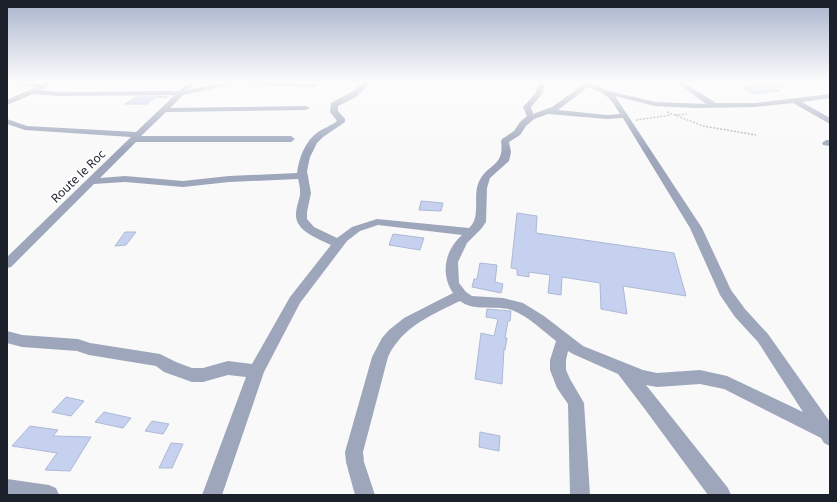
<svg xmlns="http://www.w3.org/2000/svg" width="837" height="502" font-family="'Noto Sans',sans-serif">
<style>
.building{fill:#c5d1ee;stroke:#adb9d5}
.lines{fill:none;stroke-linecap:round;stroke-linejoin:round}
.path{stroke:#afb0b4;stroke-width:1.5;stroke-dasharray:2 1.5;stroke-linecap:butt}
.minor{fill:#9da6bb;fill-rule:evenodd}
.labels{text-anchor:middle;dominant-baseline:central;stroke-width:4;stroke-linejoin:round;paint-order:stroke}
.street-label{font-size:12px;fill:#1c202b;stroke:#fff}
</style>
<rect width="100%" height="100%" fill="#f9f9f9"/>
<g class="building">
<path d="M752,82H782V87L773,88L779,91L754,94L741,88L752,86Z"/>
<path d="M136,97H168H155L147,104H125Z"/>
<path d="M421,201L443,203L441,211L419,210Z"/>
<path d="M517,213L537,216L536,233L674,253L686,296L623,286L627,314L601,309L600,283L562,277L561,295L548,293L550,275L529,272V277L517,275V269L511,268Z"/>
<path d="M125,232H136L126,245L115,246Z"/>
<path d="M393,234L424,238L420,250L389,245Z"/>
<path d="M480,263L497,265L495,282L503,284L501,293L472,287L474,279H477Z"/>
<path d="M487,309L511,311L510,321H508L505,338H507L505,350L504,349L502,384L475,379L481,333L494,336L498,319L486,317Z"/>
<path d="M66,397L84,401L71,416L52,412Z"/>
<path d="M104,412L131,418L123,428L95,422Z"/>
<path d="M152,421L169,424L163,434L145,431Z"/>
<path d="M30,426L58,430L53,436L91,437L70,471L45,470L57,453L12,446Z"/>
<path d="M480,432L500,436L499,451L479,447Z"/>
<path d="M171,443L183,444L172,468H159Z"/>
</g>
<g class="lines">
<g class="path">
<path d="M667,112L703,126L756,135"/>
<path d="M675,115L687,114"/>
<path d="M636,120L671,115"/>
</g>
<g class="minor">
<path d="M7,82L43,84L48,82H56L40,90L59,92L179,91L188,82H195L188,90L224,82H236L233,84L183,95L170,108L306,106L310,108L306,110L166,112L141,136H291L295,139L291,142H136L100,178L125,176L183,181L229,176L297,173C299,158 305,141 318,132C324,128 331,126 337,121L330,112L331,103L350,93L364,82H371L356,97L338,106V111L345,119V122L323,137L317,143L310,157L307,171L311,193L307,212V219L314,227L337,238L352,227L377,219L469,228C481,218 473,198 478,184C486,163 505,168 501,141L502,139L514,131L520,122L527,116L523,107L535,94L539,82H546L542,94L531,107L533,114L552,107L583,85L577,82L589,83L609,91L655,102L706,104L676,82H683L716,103H755L830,94V98L802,102L830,118V124L793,103L755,107L696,108L655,106L615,96L702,228L731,290L745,309L768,334L830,422V446L824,443L821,438L724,389L700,384L657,387L646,385L728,488L731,495H708L644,408L618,374L573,354L568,351L566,360V370L570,379L584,403L590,495H570L568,404L557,388L550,370V360L556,341C543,331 528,316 512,310C496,305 474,312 460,301C431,315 402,327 388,357L363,452L364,462L375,495H355L346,462L345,452L372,357L382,338L389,330L404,318L453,293C440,274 445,250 462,235L378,225L360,231L347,241L300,303L264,372L222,495H202L246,377L228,375L203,382H192L164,372L156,366L89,355L77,351L22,347L7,343V331L22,335L78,339L90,343L160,354L176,362L192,368H203L228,361L252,364L290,297L331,245C319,239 294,231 296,213C298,196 303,198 298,179L229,182L183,187L125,182L94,184L11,267L7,268V257L131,137L25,130L7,124V119L27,126L136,132L175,95L59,96L33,94L7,105V100L36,87L10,84ZM588,87C607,94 610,97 620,114L607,115L558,110ZM548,114L607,119L623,118L690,228L720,295L735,317L758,342L803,412L727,376L700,370L657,373L643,370L583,346L544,316L523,303L503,298L472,296L466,292L459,283L458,262L467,243L481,229L486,222L487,188L490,178L509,161L511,152L509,142L520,135L526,126L534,119Z"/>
<path d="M242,82L314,83L317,85L314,87L251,85L243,83Z"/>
<path d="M826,140H830V146L823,145L822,143Z"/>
<path d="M7,479L49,485L56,488L59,495H7Z"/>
</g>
</g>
<linearGradient id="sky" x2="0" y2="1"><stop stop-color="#a9b4cc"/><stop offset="0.54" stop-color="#fcfcfc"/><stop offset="1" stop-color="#fcfcfc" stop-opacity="0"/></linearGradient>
<rect width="837" height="152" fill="url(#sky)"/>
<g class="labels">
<g class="street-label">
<text transform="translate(78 176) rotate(-44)">Route le Roc</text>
</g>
</g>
<rect width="837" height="502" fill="none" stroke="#1c202b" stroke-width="16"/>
</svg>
